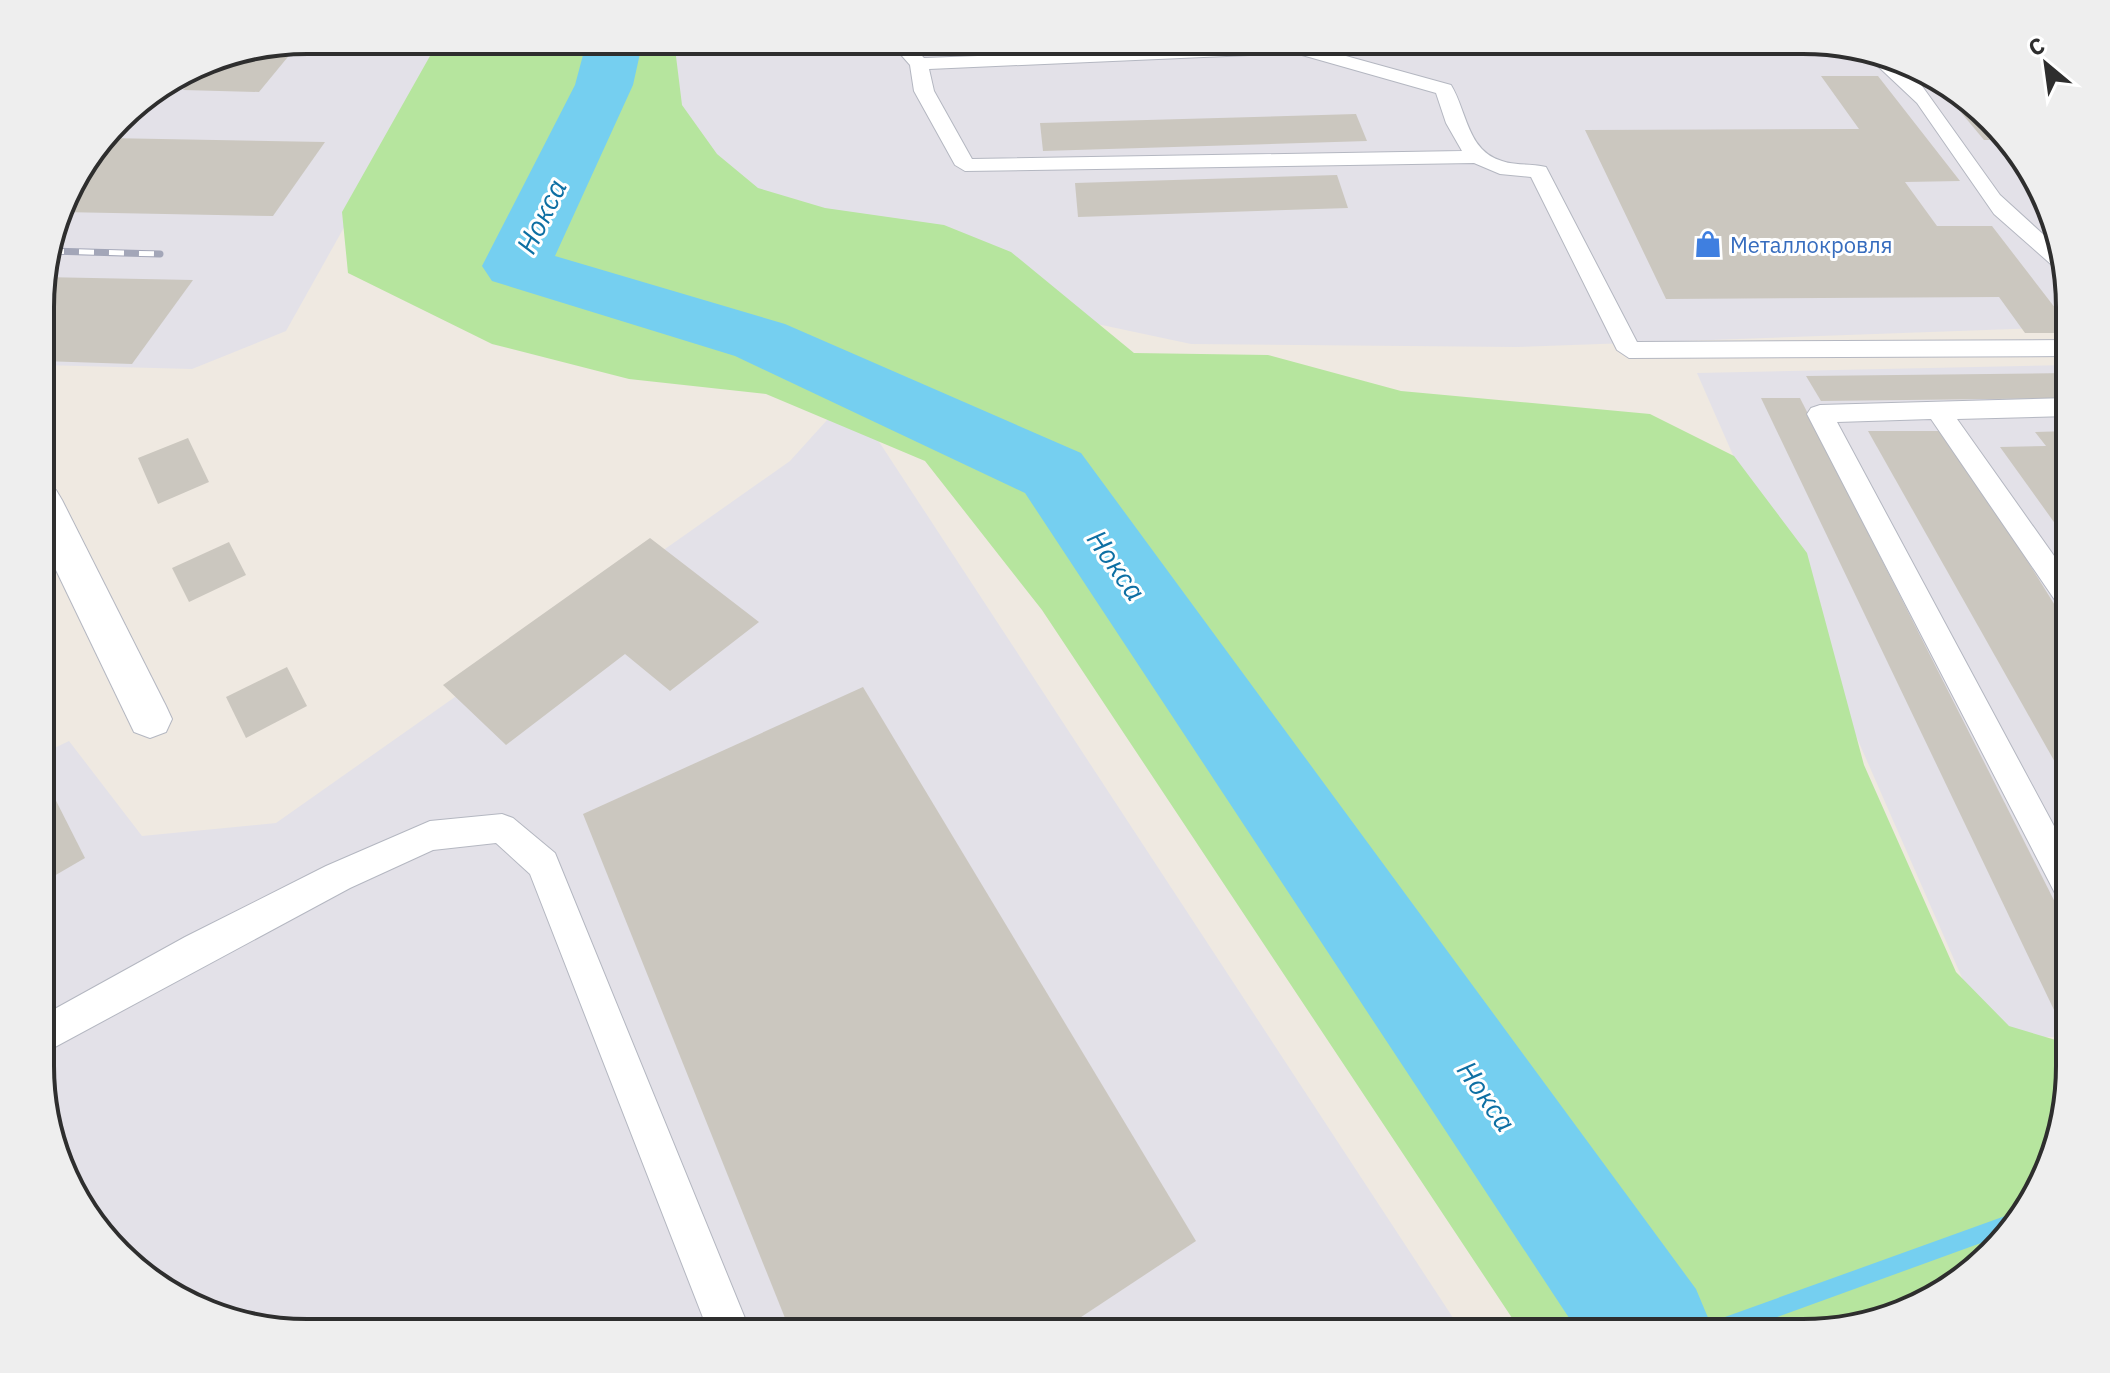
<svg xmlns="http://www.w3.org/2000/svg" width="2110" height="1373" font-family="'IBM Plex Sans',sans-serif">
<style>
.industrial{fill:#e3e1e8}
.green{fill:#b6e59e}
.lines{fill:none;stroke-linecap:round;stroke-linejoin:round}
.stream{fill:#75cff0;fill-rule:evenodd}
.river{fill:#75cff0;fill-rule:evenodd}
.building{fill:#cbc7bf}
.lane-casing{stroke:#b4b7c1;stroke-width:2}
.street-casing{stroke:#b4b7c1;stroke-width:2}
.lane{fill:#fff;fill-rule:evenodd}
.street{fill:#fff;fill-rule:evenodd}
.rail-casing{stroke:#a3a6b8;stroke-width:7}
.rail{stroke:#fff;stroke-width:5;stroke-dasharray:15;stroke-linecap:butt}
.labels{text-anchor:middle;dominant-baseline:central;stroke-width:6;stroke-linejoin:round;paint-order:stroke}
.far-shop-label{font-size:22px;fill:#366cbe;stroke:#fff;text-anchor:start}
.water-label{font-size:28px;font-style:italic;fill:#0d6fa3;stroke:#fff}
.rim{fill:none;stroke:#2e2e2e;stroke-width:4}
</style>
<rect width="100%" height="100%" fill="#efe9e1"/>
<g class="industrial">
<path d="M307,40H449L286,331L192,369L42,365V273L68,189L131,107L205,60Z"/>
<path d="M658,40H1803L1888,54L1952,85L2034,174L2069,290V327L1516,347L1191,344L628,224Z"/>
<path d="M2069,365V1037H1988L1697,373Z"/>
<path d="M828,419L872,431L1463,1333H307L222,1319L158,1288L76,1200L42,1100V754L69,741L142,836L276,823L790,461Z"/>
</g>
<path class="green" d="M439,40H674L682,105L717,154L758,188L825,208L944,225L1011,252L1134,353L1268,355L1401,391L1650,414L1734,456L1807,553L1864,765L1956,972L2009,1026L2069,1044V1083L2025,1215L1936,1297L1820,1332L1522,1333L1042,610L925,461L766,394L629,379L492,344L348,273L342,212Z"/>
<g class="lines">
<path class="stream" d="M2019,1211L2025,1215L2003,1235L1736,1332H1701L1704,1325L1711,1322Z"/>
<path class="river" d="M587,40H643L633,85L555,256L785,324L1081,453L1696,1289L1714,1332L1579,1333L1025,493L735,356L492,281L482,266L575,85Z"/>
</g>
<g class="building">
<path d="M1380,40H1471L1474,49L1381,46Z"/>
<path d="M301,41L259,92L183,90L211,59Z"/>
<path d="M1821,76H1878L1960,181L1905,182L1937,226H1992L2069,326V333H2025L1999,297L1666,299L1585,130L1859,129Z"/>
<path d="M1933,76L1952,85L1965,99H1953Z"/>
<path d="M1959,110H1975L2003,140H1984Z"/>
<path d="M1356,114L1367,141L1043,151L1040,123Z"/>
<path d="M107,138L325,142L273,216L61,212L68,189Z"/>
<path d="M2012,163H2024L2034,174L2042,199Z"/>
<path d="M1337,175L1348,208L1078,217L1075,183Z"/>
<path d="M42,277L193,280L132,364L42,361Z"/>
<path d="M2069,373V398L1821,401L1806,376Z"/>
<path d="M1761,398H1800L2069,930V1012H2055Z"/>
<path d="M1868,431H1947L2069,628V787Z"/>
<path d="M2069,431V543L2000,447L2046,446L2035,432Z"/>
<path d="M188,438L209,482L158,504L138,458Z"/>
<path d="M650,538L759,622L670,691L625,654L506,745L443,685Z"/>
<path d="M229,542L246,575L189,602L172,568Z"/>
<path d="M287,667L307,706L246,738L226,697Z"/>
<path d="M863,687L1196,1241L1057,1333H791L583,814Z"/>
<path d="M42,773L85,858L42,883Z"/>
</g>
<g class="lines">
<g class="lane-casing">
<g id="lane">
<path d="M888,40H907L924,58L1263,45L1258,40H1288L1451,85C1467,111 1467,151 1502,161C1516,166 1532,163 1546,167L1637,342L2069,340V356L1629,358L1617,350L1531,177L1500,174L1474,163L965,171L955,165L914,91L910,65ZM1295,53L1436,93L1446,123L1462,151L972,159L934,91L929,69Z"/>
<path d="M1866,50L1888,54L1917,79L2000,195L2056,246L2063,267L2053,266L1994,214L1917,103L1867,56Z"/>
<path d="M2069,398V416L1957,419L2069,577V609L2059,606L1931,419L1837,422L2069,854V901L2057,897L1807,414L1811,408L1820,405Z"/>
<path d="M502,814L513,818L555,853L751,1333H709L530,874L496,843L433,850L350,888L42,1054V1016L185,937L326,866L430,821Z"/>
</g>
</g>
<g class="street-casing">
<path id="street" d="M42,486L56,490L62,500L166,706L172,719L166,732L150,738L134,732L42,541Z"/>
</g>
<use href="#lane" class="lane"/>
<use href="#street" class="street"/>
<g class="rail-casing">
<path id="rail" d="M49,251L160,254"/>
</g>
<use href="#rail" class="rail"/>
</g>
<defs>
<g id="shop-bare" transform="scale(2.16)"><path d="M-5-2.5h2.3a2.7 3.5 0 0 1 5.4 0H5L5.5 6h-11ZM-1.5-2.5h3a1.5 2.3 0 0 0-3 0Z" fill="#3f7fe0" stroke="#fff" stroke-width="2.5" paint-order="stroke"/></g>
</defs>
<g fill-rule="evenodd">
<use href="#shop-bare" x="1708" y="244"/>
</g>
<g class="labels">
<g class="far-shop-label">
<text x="1730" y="244">Металлокровля</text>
</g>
<g class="water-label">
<text transform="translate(541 216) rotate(-64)">Нокса</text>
<text transform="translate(1117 565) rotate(55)">Нокса</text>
<text transform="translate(1487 1096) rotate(55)">Нокса</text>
</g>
</g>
<path d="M0 0H2110V1373H0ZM307 54H1803A253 253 0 0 1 2056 307V1066A253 253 0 0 1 1803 1319H307A253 253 0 0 1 54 1066V307A253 253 0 0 1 307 54Z" fill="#eee" fill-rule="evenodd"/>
<path class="rim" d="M307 54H1803A253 253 0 0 1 2056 307V1066A253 253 0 0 1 1803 1319H307A253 253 0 0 1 54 1066V307A253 253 0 0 1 307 54Z"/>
<g transform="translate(2046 64) rotate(331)" stroke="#ffffff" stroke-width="6" paint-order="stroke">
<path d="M0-6L14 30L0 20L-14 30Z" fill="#2e2e2e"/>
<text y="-12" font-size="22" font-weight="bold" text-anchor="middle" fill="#2e2e2e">С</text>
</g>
</svg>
